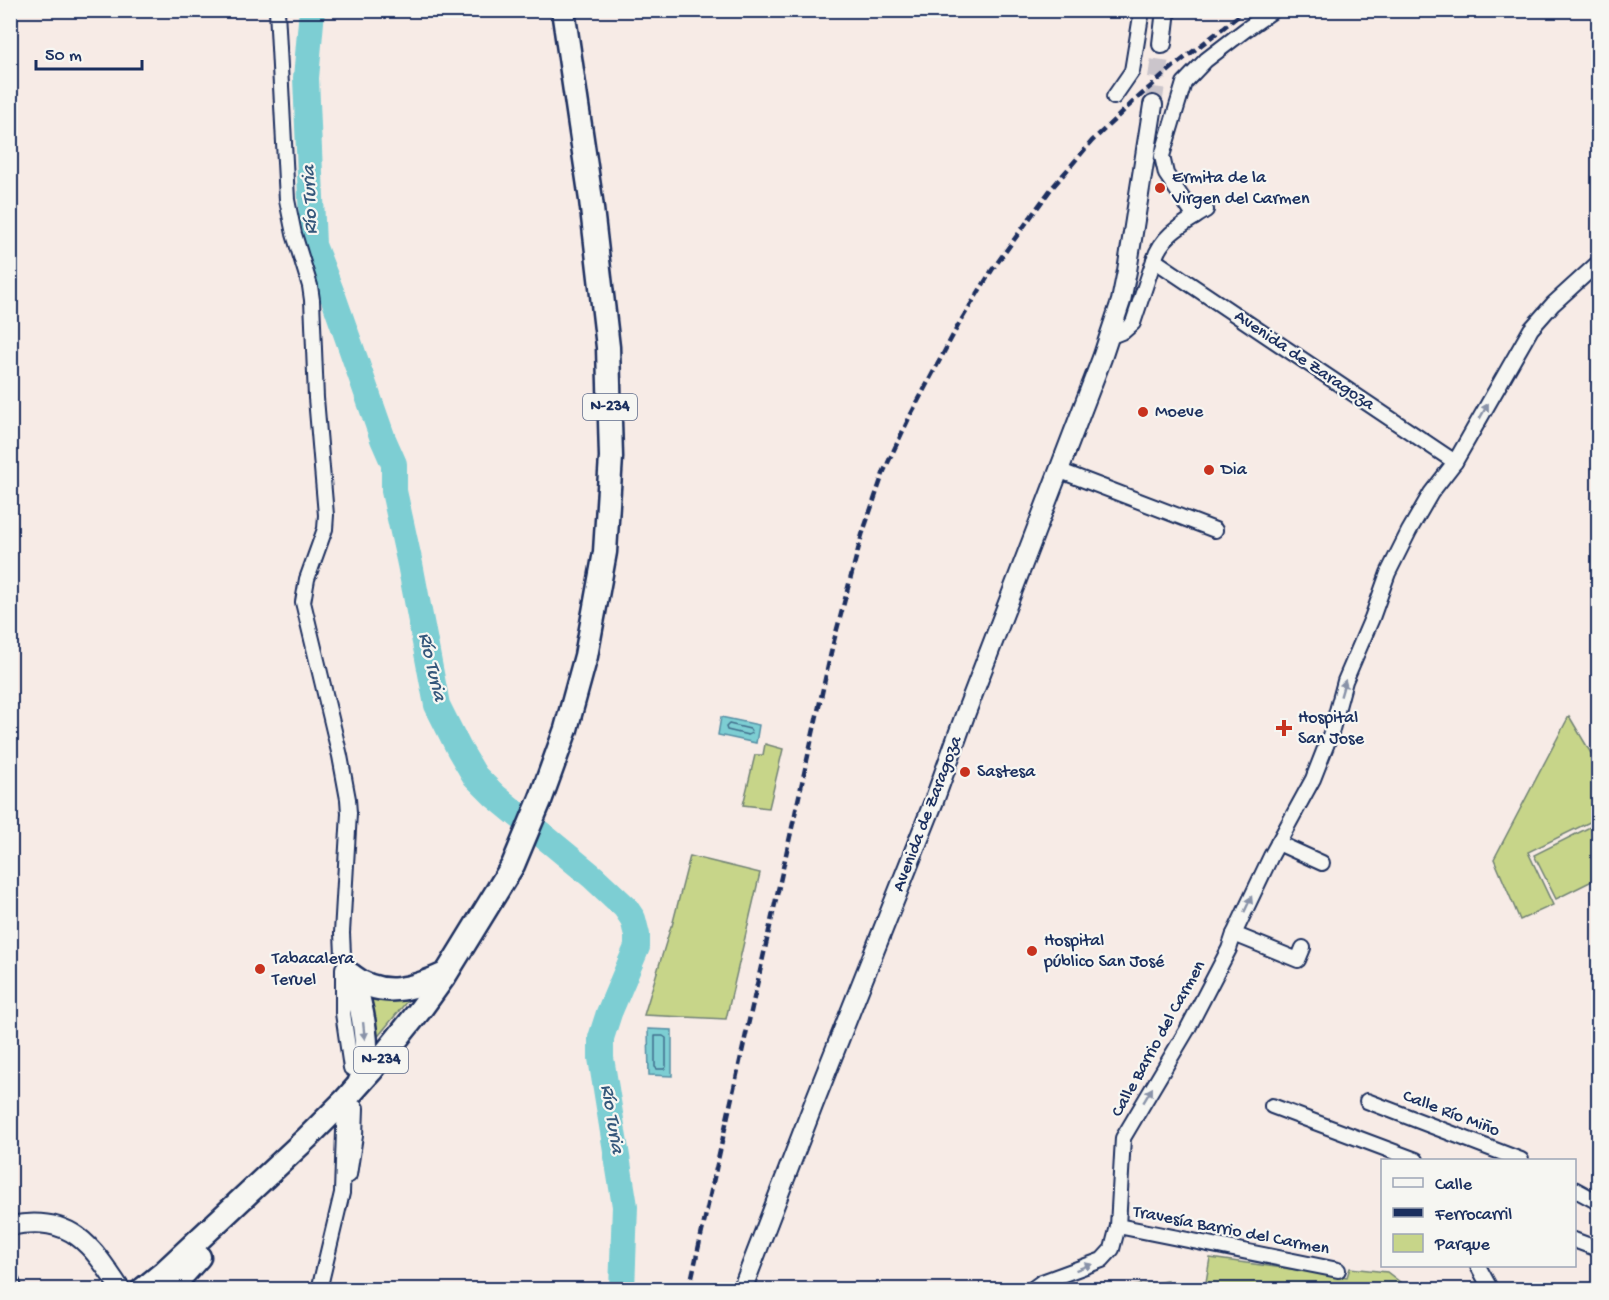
<svg xmlns="http://www.w3.org/2000/svg" width="1609" height="1300" font-family="'Gochi Hand',sans-serif">
<style>
.green{fill:#c7d589;stroke:#718274;stroke-width:1.5}
.water{fill:#7dced3;stroke:#568ea4;stroke-width:1.5}
.lines{fill:none;stroke-linecap:round;stroke-linejoin:round}
.shore{stroke:#426f8d;stroke-width:1.5}
.river{stroke:#7dced3;stroke-width:26}
.secondary-tunnel{stroke:#cbc5cb;stroke-width:18;stroke-dasharray:18 9;stroke-linecap:butt}
.minor-casing{stroke:#1b2f5e;stroke-width:18}
.secondary-casing{stroke:#1b2f5e;stroke-width:22}
.trunk-casing{stroke:#1b2f5e;stroke-width:27}
.minor{stroke:#f6f6f2;stroke-width:14}
.secondary{stroke:#f6f6f2;stroke-width:18}
.trunk{stroke:#f6f6f2;stroke-width:22}
.rail{stroke:#1b2f5e;stroke-width:4.5;stroke-dasharray:9 4.5;stroke-linecap:butt}
.oneway{fill:#8892a8}
.poi-dot{fill:#c8321e;stroke:#f6f6f2;stroke-width:2}
.labels{text-anchor:middle;dominant-baseline:central;stroke-width:4.5;stroke-linejoin:round;paint-order:stroke}
.shield{fill:#f6f6f2;stroke:#5d6b8a;stroke-width:1.5}
.shield-label{font-size:16px;font-weight:bold;fill:#1b2f5e}
.poi-label{font-size:18px;fill:#1b2f5e;stroke:#f6f6f2;text-anchor:start}
.street-label{font-size:18px;fill:#1b2f5e;stroke:#f6f6f2}
.water-label{font-size:20px;font-style:italic;fill:#34577b;stroke:#f6f6f2}
</style>
<rect width="100%" height="100%" fill="#f7ebe6"/>
<filter id="ink" filterUnits="userSpaceOnUse"><feTurbulence type="fractalNoise" baseFrequency=".0167" numOctaves="2"/><feDisplacementMap in="SourceGraphic" scale="12" xChannelSelector="R" yChannelSelector="G"/><feConvolveMatrix kernelMatrix="1 2 1 2 8 2 1 2 1" color-interpolation-filters="sRGB"/></filter>
<g filter="url(#ink)">
<g class="green">
<path d="M1569,716L1598,765V818L1528,852L1553,905L1520,920L1494,859Z"/>
<path d="M765,744L783,749L769,808L743,805L755,755H763Z"/>
<path d="M1598,823V878L1556,899L1534,855Z"/>
<path d="M690,856L760,873L726,1019L644,1015L671,926H672Z"/>
<path d="M364,990L408,997V1000L375,1040Z"/>
<path d="M1210,1258L1347,1277L1350,1268L1387,1272L1409,1289L1322,1290L1302,1286L1286,1290H1188L1205,1288Z"/>
<path d="M1167,1281V1289H1118Z"/>
</g>
<g class="water">
<path d="M721,717L759,725L756,743L718,735Z"/>
<path d="M648,1029L672,1030V1076L649,1075Z"/>
</g>
<g class="lines">
<g class="shore">
<path d="M729,724L750,729L752,733L748,735L727,730L726,727Z"/>
<path d="M655,1036H663L666,1038V1067L664,1069H657L655,1067Z"/>
</g>
<path class="river" d="M312,10L306,78L313,245L334,299L383,439L394,464V491L410,564L437,705L459,749L475,776L495,796L593,877L625,907L633,919L637,935V947L609,1013L601,1038V1058L625,1206L622,1290"/>
<path class="secondary-tunnel" d="M1153,105L1162,44"/>
<g class="minor-casing">
<g id="minor">
<path d="M277,10L287,200L294,234L310,286L312,300L316,398L326,515L325,529L307,579L303,602L340,756L348,799L349,813L342,933L343,955L351,975"/>
<path d="M1114,97L1132,71L1142,10"/>
<path d="M1195,217L1166,174L1162,156L1184,83L1206,60L1245,30L1274,10"/>
<path d="M1154,260C1162,234 1184,224 1206,210"/>
<path d="M1109,337L1124,331L1133,323L1154,260L1455,462"/>
<path d="M1058,470L1215,530"/>
<path d="M1278,843L1322,863"/>
<path d="M1234,934L1298,960L1303,948"/>
<path d="M343,968V1013L351,1068"/>
<path d="M1367,1101L1521,1160"/>
<path d="M1272,1106L1416,1160"/>
<path d="M349,1175L355,1136L356,1108"/>
<path d="M1574,1189L1598,1202"/>
<path d="M1118,1226L1338,1270"/>
<path d="M1574,1240L1598,1249"/>
<path d="M1478,1266L1491,1290"/>
<path d="M10,1277L15,1290"/>
<path d="M319,1290L342,1193L345,1100"/>
<path d="M1031,1290L1042,1282L1102,1260L1112,1249L1118,1226L1123,1138L1187,1030L1229,949L1234,934L1271,856L1313,779L1331,733L1345,681L1372,618L1388,573L1409,531L1431,493L1455,462L1531,329L1553,304L1598,263"/>
</g>
</g>
<g class="secondary-casing">
<g id="secondary">
<path d="M1162,44L1166,10"/>
<path d="M10,1226C71,1214 91,1244 121,1290"/>
<path d="M742,1290L814,1103L934,801L965,715L1102,358L1121,301L1127,271L1153,105"/>
</g>
</g>
<g class="trunk-casing">
<g id="trunk">
<path d="M351,975C361,1001 374,1055 360,1081"/>
<path d="M351,975C381,999 413,989 445,974"/>
<path d="M142,1290L163,1273L307,1138L345,1100L371,1071L420,1010L446,974L513,865L541,798L566,729L586,656L605,552L611,457L608,347L591,200L563,10"/>
<path d="M177,1290L180,1278L199,1257"/>
</g>
</g>
<use href="#minor" class="minor"/>
<use href="#secondary" class="secondary"/>
<use href="#trunk" class="trunk"/>
<path class="rail" d="M689,1290L832,648L862,535L884,471L910,416L960,322L992,270L1051,189L1092,141L1133,102L1173,67L1246,10"/>
</g>
<defs><path id="oneway-solid" d="M-6-.8H1V-3.2L6.5 0L1 3.2V.8H-6Z" transform="scale(1.5)"/></defs>
<g class="oneway">
<use href="#oneway-solid" transform="translate(1484 411) rotate(-60)"/>
<use href="#oneway-solid" transform="translate(1343 688) rotate(-74)"/>
<use href="#oneway-solid" transform="translate(1248 904) rotate(-65)"/>
<use href="#oneway-solid" transform="translate(364 1031) rotate(84)"/>
<use href="#oneway-solid" transform="translate(1148 1095) rotate(-59)"/>
<use href="#oneway-solid" transform="translate(1084 1267) rotate(-20)"/>
</g>
</g>
<g class="poi-dot">
<circle cx="1160" cy="188" r="6"/>
<circle cx="1143" cy="412" r="6"/>
<circle cx="1209" cy="470" r="6"/>
<path d="M1281 719h6v6h6v6h-6v6h-6v-6h-6v-6h6z"/>
<circle cx="965" cy="772" r="6"/>
<circle cx="1032" cy="951" r="6"/>
<circle cx="260" cy="969" r="6"/>
</g>
<g class="labels">
<g class="shield">
<rect x="583" y="394" width="54" height="26" rx="4.5"/>
<rect x="354" y="1047" width="54" height="26" rx="4.5"/>
</g>
<g class="shield-label">
<text x="610" y="407">N-234</text>
<text x="381" y="1060">N-234</text>
</g>
<g class="poi-label">
<text x="1172" y="178">Ermita de la<tspan x="1172" dy="21">Virgen del Carmen</tspan></text>
<text x="1155" y="412">Moeve</text>
<text x="1221" y="470">Dia</text>
<text x="1298" y="718">Hospital<tspan x="1298" dy="21">San Jose</tspan></text>
<text x="977" y="772">Sastesa</text>
<text x="1044" y="941">Hospital<tspan x="1044" dy="21">público San José</tspan></text>
<text x="272" y="959">Tabacalera<tspan x="272" dy="21">Teruel</tspan></text>
</g>
<g class="street-label">
<text transform="translate(1304 361) rotate(34)">Avenida de Zaragoza</text>
<text transform="translate(928 814) rotate(-69)">Avenida de Zaragoza</text>
<text transform="translate(1159 1039) rotate(-61)">Calle Barrio del Carmen</text>
<text transform="translate(1451 1114) rotate(21)">Calle Río Miño</text>
<text transform="translate(1231 1231) rotate(11)">Travesía Barrio del Carmen</text>
</g>
<g class="water-label">
<text transform="translate(311 200) rotate(-92)">Río Turia</text>
<text transform="translate(431 667) rotate(77)">Río Turia</text>
<text transform="translate(611 1119) rotate(81)">Río Turia</text>
</g>
</g>
<rect width="1609" height="1300" fill="none" stroke="#f6f6f2" stroke-width="36"/>
<rect x="18" y="18" width="1573" height="1264" fill="none" stroke="#1b2f5e" stroke-width="2" filter="url(#ink)"/>
<rect x="1381" y="1159" width="195" height="108" fill="#f6f6f2" stroke="#9ea6b7" stroke-width="1.5"/>
<rect x="1393" y="1178" width="30" height="9" fill="#f6f6f2" stroke="#9ea6b7" stroke-width="1.5"/>
<text x="1435" y="1189" font-size="18" fill="#1b2f5e">Calle</text>
<rect x="1393" y="1208" width="30" height="9" fill="#1b2f5e" stroke="#9ea6b7" stroke-width="1.5"/>
<text x="1435" y="1219" font-size="18" fill="#1b2f5e">Ferrocarril</text>
<rect x="1393" y="1234" width="30" height="18" fill="#c7d589" stroke="#9ea6b7" stroke-width="1.5"/>
<text x="1435" y="1249" font-size="18" fill="#1b2f5e">Parque</text>
<path d="M36 60v9h106v-9" fill="none" stroke="#1b2f5e" stroke-width="3"/>
<text x="45" y="60" font-size="18" fill="#1b2f5e" stroke="#f6f6f2" stroke-width="4.5" paint-order="stroke">50 m</text>
</svg>
